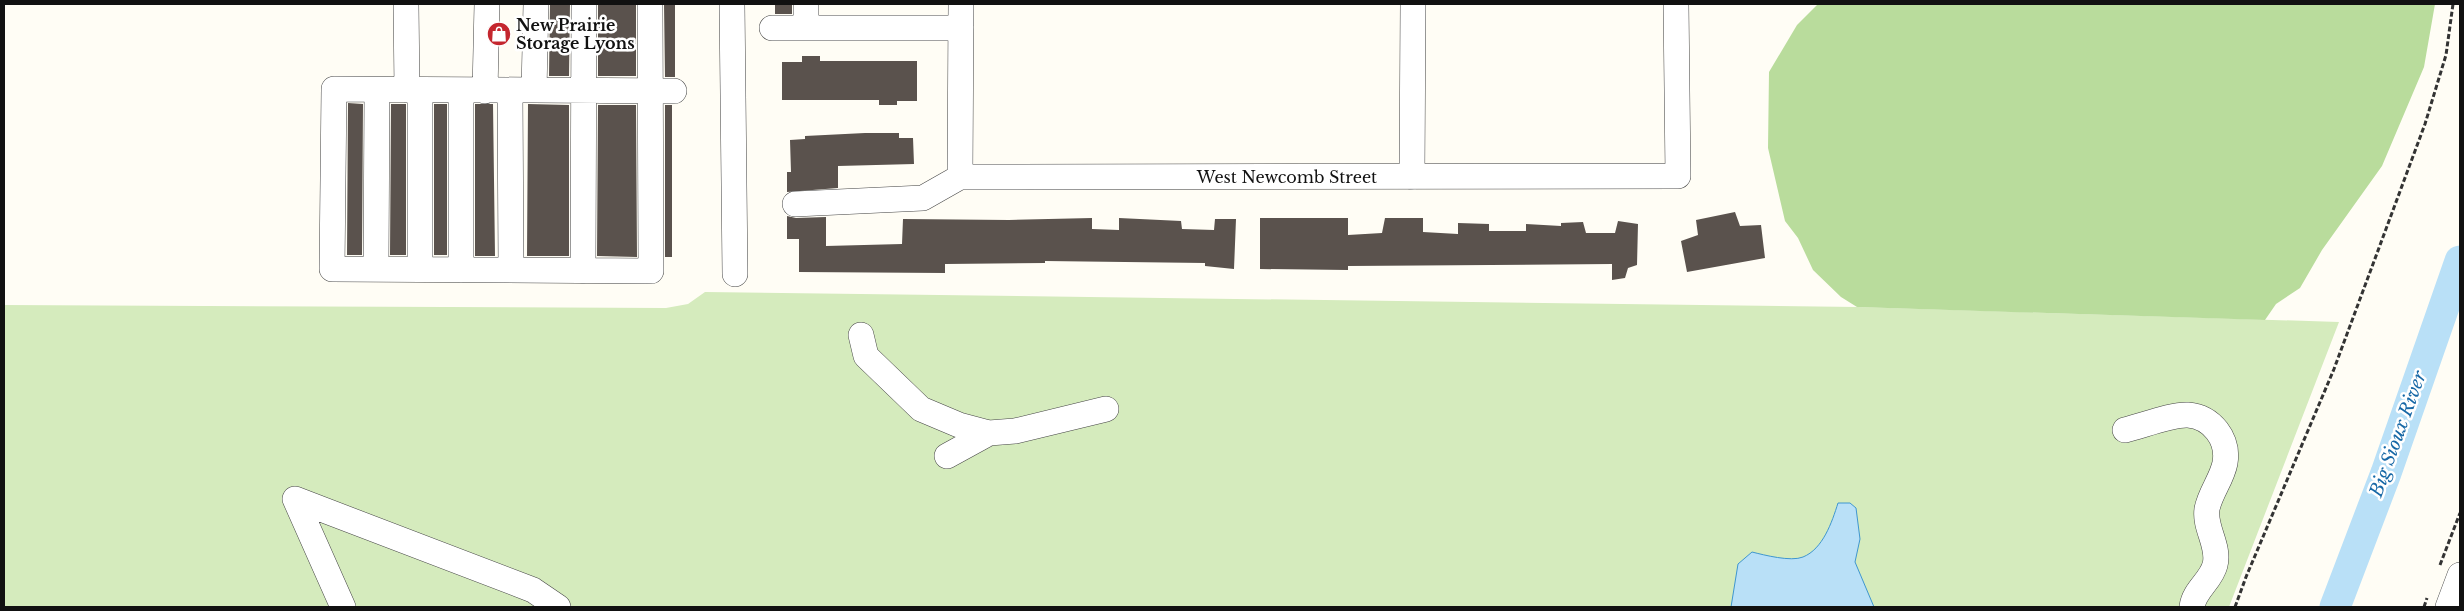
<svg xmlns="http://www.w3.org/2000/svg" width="2464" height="611" font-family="'Libre Baskerville',serif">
	<rect width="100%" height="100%" fill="#fffdf5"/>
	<path fill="#d5ebbd" d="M705,292L1857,307L2339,322L2229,607H4V305L666,308L688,304Z"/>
	<path fill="#b9dc9c" d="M1818,4H2435L2424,67L2382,166L2322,250L2300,288L2276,304L2265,320L1857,307L1841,297L1813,270L1798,238L1785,221L1768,148L1769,72L1797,25Z"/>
	<path fill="#b9e0f7" stroke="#3f96cf" d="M1838,503H1850L1856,508L1860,539L1855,562L1874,607H1731L1738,564L1752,552C1764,555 1791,562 1803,557C1823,549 1832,522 1838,503Z"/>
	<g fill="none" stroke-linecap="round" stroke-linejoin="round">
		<path stroke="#b9e0f7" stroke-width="31" d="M2335,607L2386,473L2460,261"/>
	</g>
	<path fill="#5a524d" d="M550,4H570L569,76H549Z
		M598,4H636V76H598Z
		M664,4H675V77H665Z
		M775,4H792V14H775Z
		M802,56H820V61H917V101H897V105H879V100H782V62H802Z
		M348,103L363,104L362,255H347Z
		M391,104H406V255H390Z
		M434,104H447V255H434Z
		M475,104H493L495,256H475Z
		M528,104L569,105V256H527Z
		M598,105H636L637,257L597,256Z
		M665,105H672V257H665Z
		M865,133H899V138H913L914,164L838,166V188L787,192V172H791L790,140L805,139V136Z
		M1735,212L1740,226L1761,225L1765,258L1687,272L1681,241L1698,235L1696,220Z
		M787,216L796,218L826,217V246L902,244L903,219L1009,220L1092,218V229L1119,230V218L1181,221L1182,229L1214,230L1215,219H1236L1234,269L1205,266V263L1045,261V263L945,264V273L799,272V239H787Z
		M1260,218H1348V235L1382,233L1385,218H1423V232L1458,234V223L1489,224V231H1526V224L1561,226V223L1583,222L1586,233H1615L1618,221L1638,224L1637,265L1628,268L1625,278L1612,280V264L1348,266V270L1260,269Z"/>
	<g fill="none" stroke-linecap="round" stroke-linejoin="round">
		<g stroke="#444" stroke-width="26">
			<path id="minor" d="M406,4L407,90
				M536,4L534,90L334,89L332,269L651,271L650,4
				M732,4L735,274
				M772,28H961
				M806,28V4
				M461,90V270
				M510,90L511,270
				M534,90L674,91
				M485,91L487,4
				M960,177L1678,176L1676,4
				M960,177L961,4
				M1412,177L1413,4
				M795,204L923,198L960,177
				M376,269L377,90
				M420,269V90
				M583,271L584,4
				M861,335L866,356L921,409L959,425L989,433L1015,431L1106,409
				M2125,430C2142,426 2172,414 2188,415C2212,417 2229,439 2225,463C2222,479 2210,493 2207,509C2204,528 2220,546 2215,565C2211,581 2194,590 2192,607
				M947,456L989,433
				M343,607L295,499L533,590L558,607
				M2448,607L2460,575"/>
		</g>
		<path stroke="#333" stroke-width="3" stroke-dasharray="5 2.5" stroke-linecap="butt" d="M2440,565L2460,513
			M2235,607L2246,577L2334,369L2425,124L2446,55L2453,4
			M2424,607L2427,598"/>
		<use href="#minor" stroke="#fff" stroke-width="25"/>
	</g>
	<defs>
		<g id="shop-disc" transform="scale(1.25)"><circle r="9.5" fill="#c4262e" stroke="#fff"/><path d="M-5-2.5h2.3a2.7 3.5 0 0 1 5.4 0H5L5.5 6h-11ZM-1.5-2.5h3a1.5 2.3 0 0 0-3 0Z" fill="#fff"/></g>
	</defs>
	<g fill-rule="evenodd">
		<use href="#shop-disc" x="499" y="34"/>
	</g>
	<g text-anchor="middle" stroke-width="5" stroke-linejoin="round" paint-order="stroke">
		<g font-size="16" font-weight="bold" fill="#111" stroke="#fff" text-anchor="start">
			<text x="516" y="31">New Prairie<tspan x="516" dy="18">Storage Lyons</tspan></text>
		</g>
		<g font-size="16" fill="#111" stroke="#fff">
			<text x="1287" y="183">West Newcomb Street</text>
		</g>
		<g font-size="18" font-style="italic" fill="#1768a6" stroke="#fff">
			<text transform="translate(2398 434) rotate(-70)" y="6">Big Sioux River</text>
		</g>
	</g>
	<rect width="2464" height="611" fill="none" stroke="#111111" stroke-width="10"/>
</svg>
